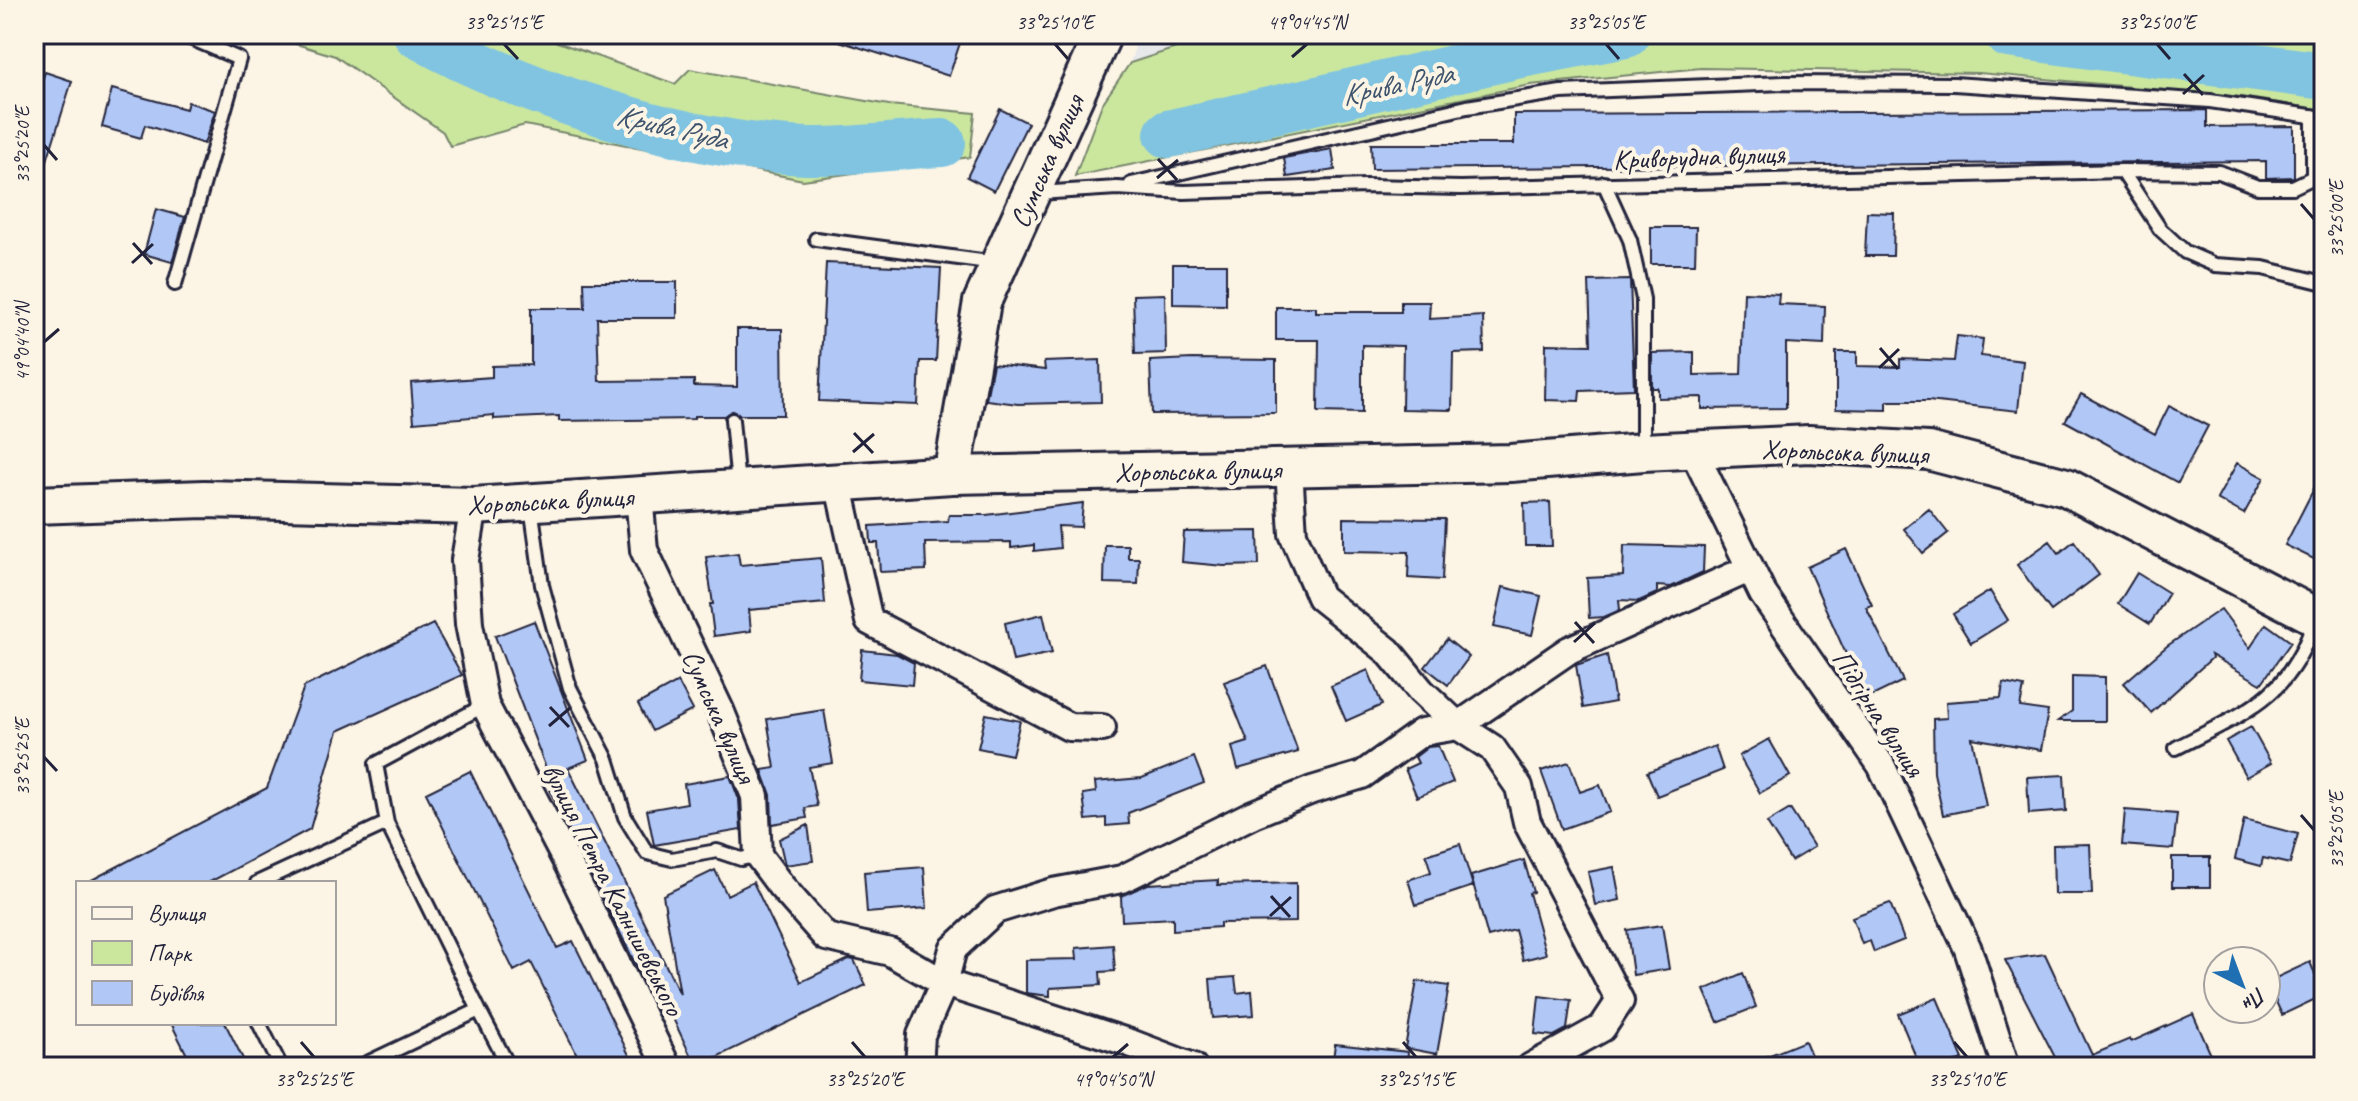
<svg xmlns="http://www.w3.org/2000/svg" width="2358" height="1101" font-family="Caveat,sans-serif">
	<rect width="100%" height="100%" fill="#fcf5e5"/>
	<filter id="ink" filterUnits="userSpaceOnUse"><feTurbulence type="fractalNoise" baseFrequency=".0125" numOctaves="2"/><feDisplacementMap in="SourceGraphic" scale="16" xChannelSelector="R" yChannelSelector="G"/><feConvolveMatrix kernelMatrix="1 2 1 2 8 2 1 2 1" color-interpolation-filters="sRGB"/></filter>
	<g filter="url(#ink)">
		<path fill="#e6e8ea" d="M1139,34H1219L1130,63Z"/>
		<path fill="#cbe79e" stroke="#76846c" stroke-width="2" d="M264,34H535L675,84L690,69L889,105L975,113L970,157L803,180L525,125L450,146L443,132L335,56Z
			M1219,34H2324V110L2241,97L1979,73L1701,68L1530,85L1075,176L1102,104L1130,63Z"/>
		<g fill="none" stroke-linecap="round" stroke-linejoin="round">
			<path stroke="#80c4e1" stroke-width="48" d="M417,34C522,94 686,147 807,151C852,152 898,145 942,143
				M2008,34L2324,76
				M1168,134L1511,56L1626,34"/>
		</g>
		<path fill="#b1c8f7" stroke="#22223b" stroke-width="2" d="M834,34H963L949,76L833,39Z
			M45,72L72,81L39,186H34V105Z
			M112,89L186,109L188,102L215,111L204,144L145,125L141,138L102,127Z
			M1000,109L1028,123L994,191L967,177Z
			M2207,110V127L2294,126V177L2266,178V161L1372,169L1371,144H1514V114Z
			M1332,149L1335,170L1287,177L1284,158Z
			M156,209L185,217L172,262L144,254Z
			M1867,212L1894,213L1893,256H1865Z
			M1651,227H1696L1695,264H1651Z
			M826,263L941,268L936,361H920L918,405L819,401Z
			M1173,264H1226V305L1173,304Z
			M1630,280L1634,389L1580,391L1579,401L1545,400L1546,344L1591,345L1589,281Z
			M584,282H677V318H597L599,381L694,380V386L737,387V329H782L783,415H740L732,411L724,416H694V419L559,421V416L494,419V415L414,422L411,383L492,377V366L531,365V308H585Z
			M1744,292L1779,294L1778,304L1825,306L1824,345L1786,343V408L1702,409V397L1658,398V388H1652V353L1694,352V375L1741,374Z
			M1165,294L1166,353L1135,354L1133,295Z
			M1401,302H1430L1429,319L1483,316L1484,352L1453,353L1452,410L1402,409L1403,346L1362,345V413L1318,412L1319,340H1276V307H1316V312H1401Z
			M1957,336L1983,339L1981,356L2023,361L2018,411L1928,401H1887V410L1836,409V352H1857V366L1900,367V359L1954,361Z
			M1192,359L1276,360V413L1152,414L1150,361Z
			M1100,360L1101,402L1018,404L986,400L993,364L1045,370L1044,362Z
			M2081,394L2155,434L2169,406L2208,426L2178,483L2065,421Z
			M2237,463L2264,478L2244,514L2217,499Z
			M2324,469V564L2285,545Z
			M1550,502L1552,546H1525L1524,503Z
			M1083,503L1081,527L1058,526L1060,548L1034,551V545L1011,548V542L925,543L926,570L880,572L878,543H871L870,526L948,521L949,515H986Z
			M1929,509L1948,533L1923,553L1904,529Z
			M1344,518L1445,519L1442,580L1408,578L1409,552L1344,551Z
			M1258,531L1259,565L1224,566L1182,562L1184,532Z
			M2050,541L2059,553L2074,541L2099,575L2051,611L2017,565Z
			M1105,545H1128V558H1139L1138,584L1104,583Z
			M1624,545L1704,547L1703,572L1671,587L1657,586V593L1639,601L1619,600L1620,610L1604,617L1589,618L1587,578L1623,576Z
			M1846,549L1872,605L1866,607L1903,681L1866,699L1807,567Z
			M738,553L740,565L821,558L825,603L749,610L751,631L714,636L710,604H713L706,557Z
			M2137,573L2169,593L2150,624L2118,604Z
			M1503,587L1541,596L1532,635L1494,627Z
			M1990,591L2008,620L1971,643L1953,614Z
			M2221,609L2250,648L2266,624L2291,642L2261,684L2211,655L2212,658L2151,713L2124,683L2167,646Z
			M1043,614L1052,653L1013,661L1005,623Z
			M534,621L588,760L568,768L680,994L663,895L715,870L727,895L753,882L801,982L849,959L854,960L866,985L696,1067L670,1012L661,1016L550,791L554,789L495,636Z
			M433,624L462,675L338,731L310,829L208,883H86L267,788L304,687Z
			M1447,639L1469,657L1448,685L1425,667Z
			M862,650L897,654L914,663L912,685L859,680Z
			M1607,655L1615,702L1583,708L1576,665Z
			M1267,666L1298,752L1238,769L1232,747L1248,742L1224,682Z
			M1368,670L1382,705L1346,721L1331,686Z
			M2072,676L2105,677V721H2058L2072,711Z
			M678,682L693,710L652,731L638,704Z
			M2003,683L2024,687L2020,707L2048,711L2041,750L1972,738L1986,806L1943,815L1934,773L1933,719L1947,718L1946,702L2001,698Z
			M824,710L833,763L809,767L817,806L805,808L807,818L772,824L771,795L762,770L775,768L767,719Z
			M986,714L1020,721L1012,755L978,748Z
			M2251,727L2271,763L2246,777L2226,741Z
			M1769,739L1790,776L1760,793L1739,756Z
			M1438,746L1453,782L1417,797L1405,769L1418,763L1415,757L1428,747Z
			M1715,746L1723,770L1657,796L1647,772Z
			M1194,757L1204,783L1128,813L1129,824L1106,826V818L1086,820L1083,794L1096,792L1095,782L1142,778Z
			M1569,762L1580,792L1600,785L1610,812L1562,829L1541,771Z
			M470,771L557,948L573,941L635,1067H583L531,962L514,971L426,793Z
			M2064,775L2066,811L2029,814L2027,777Z
			M730,776L739,800L741,830L654,845L647,810L687,803L684,784Z
			M1790,809L1814,847L1791,861L1767,823Z
			M2125,810L2177,814L2173,849L2122,845Z
			M2244,820L2298,834L2290,864L2263,858L2261,866L2235,859Z
			M808,825L813,861L785,865L779,839Z
			M1460,844L1473,886L1416,905L1408,880L1431,872L1426,855Z
			M2090,844L2092,894H2054L2053,845Z
			M2172,857H2210V887H2172Z
			M1524,860L1533,892L1529,893L1546,954L1523,960L1515,930L1488,937L1471,876Z
			M924,867L927,908L867,913L864,872Z
			M1614,867L1620,900L1595,905L1588,872Z
			M1218,880V885L1296,883V922L1220,923V927L1173,930V918L1122,921L1121,896L1148,884Z
			M1890,903L1904,940L1874,952L1870,941L1862,944L1852,917Z
			M1662,925L1669,969L1633,975L1627,930Z
			M1113,945L1115,971L1100,972L1101,985L1050,988V996L1026,993V960L1077,959L1076,948Z
			M2045,954L2092,1055L2130,1039L2131,1042L2193,1014L2211,1055L2184,1067H2060L2005,960Z
			M2310,962L2324,995L2282,1015L2267,982Z
			M1743,973L1756,1007L1718,1022L1704,990Z
			M1235,977L1237,993L1252,991L1254,1015L1213,1018L1210,979Z
			M1417,981L1449,986L1437,1054L1405,1048Z
			M1539,996L1571,1000L1567,1029L1554,1036L1535,1034Z
			M1937,998L1963,1059L1944,1067H1920L1898,1014Z
			M171,1023H225L247,1067H193Z
			M1805,1041L1816,1067H1743V1066Z
			M1335,1044L1408,1052L1407,1067H1332Z"/>
		<g fill="none" stroke-linecap="round" stroke-linejoin="round">
			<g stroke="#22223b" stroke-width="18">
				<path id="lane" d="M2313,116V176
					M2122,171L2219,172L2258,187H2293L2324,172
					M1604,183L1630,240L1643,299V449
					M1131,184L1467,107L1561,92L1784,83L1954,84L2210,101L2324,118
					M1038,193L1117,188L1184,192L1366,186L1461,188L2122,171L2160,229L2185,252L2215,265L2263,268L2324,283
					M816,239L996,263
					M175,284L239,59L181,34
					M732,420L738,486
					M531,506L542,585L570,688L607,759L625,817L647,853L672,859L717,851L741,859L758,855
					M2176,748C2242,714 2292,697 2314,620
					M257,883L387,823
					M479,1010L509,1067
					M259,1023L281,1067
					M359,1067L479,1010L387,823L376,764L485,705"/>
			</g>
			<g stroke="#22223b" stroke-width="32">
				<path id="street" d="M1693,450L1763,594L1881,765L1968,949L2006,1067
					M1289,468L1293,534L1320,597L1388,651L1421,691L1458,726L1492,748L1519,787L1527,822L1620,1001L1602,1028L1531,1067
					M838,482L869,621L1069,727L1102,728
					M639,496L644,550L720,710L755,796L758,855L781,886L826,937L890,952L944,983L1130,1043L1193,1067
					M474,506L465,560L469,624L485,705L568,864L667,1067
					M919,1067L921,1035L944,983L953,949L995,910L1053,892L1122,879L1253,814L1312,790L1362,775L1422,732L1458,726L1569,650L1749,569"/>
			</g>
			<g stroke="#22223b" stroke-width="42">
				<path id="secondary" d="M952,475L982,302L1103,34
					M34,505L204,499L474,506L952,475L1511,463L1643,452L1809,444L1928,451L2066,487L2324,621"/>
			</g>
			<path stroke="#22223b" stroke-width="5" stroke-dasharray="2 6" stroke-linecap="butt" d="M2293,1067L2324,1053"/>
			<use href="#lane" stroke="#fcf5e5" stroke-width="12"/>
			<use href="#street" stroke="#fcf5e5" stroke-width="26"/>
			<use href="#secondary" stroke="#fcf5e5" stroke-width="36"/>
		</g>
	</g>
	<path fill="none" stroke="#22223b" stroke-width="3" d="M504,44L518,59M1055,44L1068,59M1606,44L1619,59M2157,44L2170,59M1292,57L1307,44M2184,74L2203,95M2183,94L2204,75M44,145L57,160M1158,159L1177,180M1157,178L1178,160M2301,204L2314,219M133,243L152,264M132,263L153,244M44,342L59,329M1880,348L1898,369M1879,368L1899,349M854,433L873,453M853,452L874,434M1575,622L1594,643M1574,642L1595,623M550,707L569,727M549,726L570,708M44,757L57,771M2301,815L2314,830M1271,896L1290,917M1270,916L1291,897M301,1042L314,1057M852,1042L865,1057M1403,1042L1416,1057M1954,1042L1967,1057M1113,1057L1128,1044"/>
	<g text-anchor="middle" stroke-width="8" stroke-linejoin="round" paint-order="stroke">
		<g font-size="28" fill="#22223b" stroke="#fcf5e5">
			<text transform="translate(1699 156) rotate(-2)" y="10">Криворудна вулиця</text>
			<text transform="translate(1046 161) rotate(-66)" y="10">Сумська вулиця</text>
			<text transform="translate(1845 451) rotate(2)" y="10">Хорольська вулиця</text>
			<text transform="translate(1198 470) rotate(-1)" y="10">Хорольська вулиця</text>
			<text transform="translate(550 500) rotate(-3)" y="10">Хорольська вулиця</text>
			<text transform="translate(1879 713) rotate(57)" y="10">Підгірна вулиця</text>
			<text transform="translate(720 716) rotate(66)" y="10">Сумська вулиця</text>
			<text transform="translate(614 889) rotate(63)" y="10">вулиця Петра Калнишевського</text>
		</g>
		<g font-size="30" font-style="italic" fill="#3e536d" stroke="#fcf5e5">
			<text transform="translate(1397 84) rotate(-12)" y="10">Крива Руда</text>
			<text transform="translate(672 127) rotate(13)" y="10">Крива Руда</text>
		</g>
	</g>
	<rect width="2358" height="1101" fill="none" stroke="#fcf5e5" stroke-width="88"/>
	<rect x="76" y="881" width="260" height="144" fill="#fcf5e5" stroke="#a5a1a1" stroke-width="2"/>
	<rect x="92" y="907" width="40" height="12" fill="#fcf5e5" stroke="#a5a1a1" stroke-width="2"/>
	<text x="148" y="921" font-size="24" fill="#22223b">Вулиця</text>
	<rect x="92" y="941" width="40" height="24" fill="#cbe79e" stroke="#a5a1a1" stroke-width="2"/>
	<text x="148" y="961" font-size="24" fill="#22223b">Парк</text>
	<rect x="92" y="981" width="40" height="24" fill="#b1c8f7" stroke="#a5a1a1" stroke-width="2"/>
	<text x="148" y="1001" font-size="24" fill="#22223b">Будівля</text>
	<g transform="translate(2242 985) rotate(138)"><circle r="38" fill="#fcf5e5" stroke="#a5a1a1" stroke-width="2"/>
	<path d="M0-6L14 30L0 20L-14 30Z" fill="#1f6fb2"/>
	<text y="-12" font-size="22" font-weight="bold" text-anchor="middle" fill="#22223b">Пн</text>
	</g>
	<rect x="44" y="44" width="2270" height="1013" fill="none" stroke="#22223b" stroke-width="3"/>
	<g font-size="20" text-anchor="middle" fill="#22223b">
		<text x="504" y="29">33°25'15"E</text>
		<text x="1055" y="29">33°25'10"E</text>
		<text x="1307" y="29">49°04'45"N</text>
		<text x="1606" y="29">33°25'05"E</text>
		<text x="2157" y="29">33°25'00"E</text>
		<text transform="translate(22 145) rotate(-90)" y="7">33°25'20"E</text>
		<text transform="translate(2336 219) rotate(-90)" y="7">33°25'00"E</text>
		<text transform="translate(22 342) rotate(-90)" y="7">49°04'40"N</text>
		<text transform="translate(22 757) rotate(-90)" y="7">33°25'25"E</text>
		<text transform="translate(2336 830) rotate(-90)" y="7">33°25'05"E</text>
		<text x="314" y="1086">33°25'25"E</text>
		<text x="865" y="1086">33°25'20"E</text>
		<text x="1113" y="1086">49°04'50"N</text>
		<text x="1416" y="1086">33°25'15"E</text>
		<text x="1967" y="1086">33°25'10"E</text>
	</g>
</svg>
